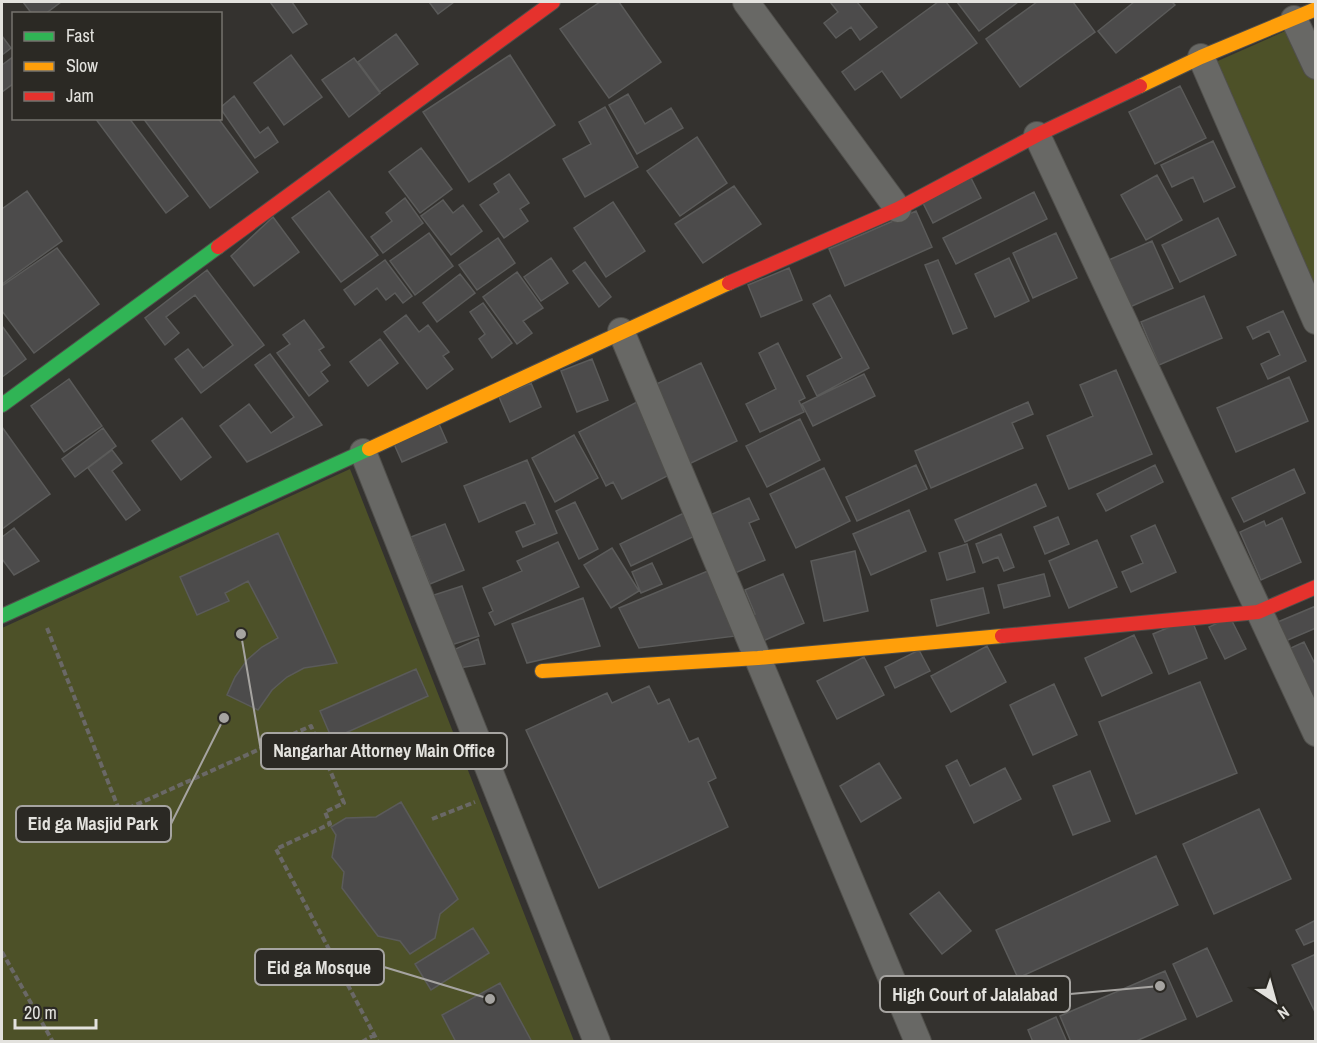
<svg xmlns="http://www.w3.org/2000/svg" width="1317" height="1043" font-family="'Archivo Narrow',sans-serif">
	<rect width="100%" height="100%" fill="#34322f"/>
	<path fill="#4d5128" d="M1292,28L1315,82V297L1211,64Z
		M350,469L574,1041H2V628Z"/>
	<path fill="#4c4b4b" stroke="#5b5b5a" stroke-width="1.5" d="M23,2H61L45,14H32Z
		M270,2H292L307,24L293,33Z
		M429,2H454L438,14Z
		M600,2H619L661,62L609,98L560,29Z
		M830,2H857L877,27L860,40L851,27L836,38L824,23L838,12Z
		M938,2H946L977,43L901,98L882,71L855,90L842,72Z
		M957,2H1018L979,31Z
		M1037,2H1073L1095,32L1020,87L986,39Z
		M1134,2H1172L1175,5L1116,53L1098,31Z
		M396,34L418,64L380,92L358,62Z
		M2,36L11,48L2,55Z
		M291,55L322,97L284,125L254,83Z
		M510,55L555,125L469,182L423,112Z
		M14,56V83L2,92V65Z
		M354,58L380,93L349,117L322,80Z
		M1180,86L1206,138L1155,164L1129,112Z
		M628,94L645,124L671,108L683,128L637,154L609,105Z
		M234,96L260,133L268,127L278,142L255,158L220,108Z
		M605,107L638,167L585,197L563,159L591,144L579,122Z
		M95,118H129L188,196L166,213Z
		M143,118H218L258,172L210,208Z
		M697,137L727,183L680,216L647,171Z
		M1213,141L1235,187L1204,202L1193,177L1172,187L1161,165Z
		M421,148L452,189L420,213L389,172Z
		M509,174L529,203L520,209L528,221L504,238L480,205L499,192L494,184Z
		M969,174L981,198L933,223L921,199Z
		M1157,175L1182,220L1146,240L1121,195Z
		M734,186L761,224L703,263L675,224Z
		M27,191L62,241L2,284V209Z
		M329,191L378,255L341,282L292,218Z
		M1034,192L1047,219L956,264L943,238Z
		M405,198L423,223L383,253L371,237L392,221L386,213Z
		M443,200L453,213L463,205L482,231L451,255L421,216Z
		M613,202L645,251L606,277L574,228Z
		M916,211L932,247L845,286L829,249Z
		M273,217L299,252L254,286L231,256Z
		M1218,218L1236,255L1180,282L1162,245Z
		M429,233L453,266L415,295L390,261Z
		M1056,233L1077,278L1033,298L1013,253Z
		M498,238L515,263L477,290L459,265Z
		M1152,241L1173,288L1123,310L1102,263Z
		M57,248L99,304L34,353L2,311V286Z
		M551,258L568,283L541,301L524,277Z
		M1009,258L1029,301L995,317L975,274Z
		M385,260L412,296L403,303L395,293L386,300L377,288L355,305L344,290Z
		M938,260L967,328L953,334L925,265Z
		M585,262L611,297L599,307L573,271Z
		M789,268L802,300L761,317L748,285Z
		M207,270L264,345L201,393L175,359L188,349L203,368L233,345L195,295L166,317L179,333L165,345L145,318Z
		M517,272L543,308L523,321L532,333L517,344L483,297Z
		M460,274L475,293L437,322L423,303Z
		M830,295L869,368L817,396L807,376L842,358L813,304Z
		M1204,296L1222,338L1159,365L1141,322Z
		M483,303L512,343L492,358L479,339L485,334L470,312Z
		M1283,311L1306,361L1268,379L1261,364L1280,355L1269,331L1253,339L1247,327Z
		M406,315L419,332L428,325L449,352L443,356L453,369L427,389L384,332Z
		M304,320L324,347L319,350L330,365L321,372L328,381L309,396L277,353L290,344L283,335Z
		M2,326L26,359L2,377Z
		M380,339L398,363L368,386L350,362Z
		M778,343L805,398L799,401L804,412L760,432L746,404L776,389L759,353Z
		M270,354L322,425L247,462L220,426L249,404L271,433L294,417L255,365Z
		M592,359L608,400L577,412L561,371Z
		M701,363L737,441L687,465L650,387Z
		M1116,370L1152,454L1069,489L1047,436L1093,416L1080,385Z
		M864,374L875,396L813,426L802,404Z
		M1289,377L1308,421L1236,452L1217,408Z
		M69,379L102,426L64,452L31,406Z
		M531,383L541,407L510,422L499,397Z
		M637,402L673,473L622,499L613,482L606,486L579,432Z
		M1028,402L1033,414L1012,423L1023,448L931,488L915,451Z
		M182,418L211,457L181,480L152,441Z
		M800,419L820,460L767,487L746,446Z
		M439,424L447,442L402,462L394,444Z
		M2,427L50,494L2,529Z
		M103,428L116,446L75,477L62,459Z
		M574,435L598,478L555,502L532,458Z
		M112,450L122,463L112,471L140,510L126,520L88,468Z
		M527,460L557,533L523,547L516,532L535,524L525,502L479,522L464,486Z
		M916,465L927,489L857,521L846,497Z
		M1155,465L1163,482L1106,511L1097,494Z
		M824,468L850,521L796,548L770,494Z
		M1294,469L1305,493L1244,522L1232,498Z
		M1036,484L1046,506L965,542L955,520Z
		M749,498L759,519L749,523L765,560L726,577L708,516Z
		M575,502L598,549L579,559L556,511Z
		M909,510L926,551L871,575L853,534Z
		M688,511L699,534L631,566L620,544Z
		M1058,517L1069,544L1045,554L1034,527Z
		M1282,518L1301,562L1261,580L1240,532L1264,521L1266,526Z
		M445,524L464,570L430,584L411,537Z
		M1155,525L1176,572L1131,592L1122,572L1143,563L1131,536Z
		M14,528L39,561L14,575L2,559V537Z
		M278,533L337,663L304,668L287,677L272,690L258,710L227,695L235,677L247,660L262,647L278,638L248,581L225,593L229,601L197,615L180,577Z
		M1001,534L1014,567L1004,571L998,557L983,563L976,544Z
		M1097,540L1117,587L1069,608L1049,561Z
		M558,542L579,587L495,625L489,613L493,611L483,588L522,571L517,561Z
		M967,544L975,572L947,580L939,553Z
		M612,548L639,591L611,608L584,565Z
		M855,551L868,611L824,621L811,561Z
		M652,563L662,584L641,593L632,572Z
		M715,568L744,635L639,648L619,608Z
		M783,574L804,623L756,644L746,618L755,614L745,590Z
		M1044,574L1050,596L1004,608L998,585Z
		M462,586L479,636L448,646L431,596Z
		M983,588L989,613L937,626L931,600Z
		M583,598L600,646L527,663L512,624Z
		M1316,606V628L1281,643L1273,624Z
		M1230,617L1246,649L1225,659L1209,627Z
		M1191,618L1207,658L1169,674L1153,634Z
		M1134,635L1152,673L1102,696L1085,658Z
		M478,639L485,664L459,668L451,651Z
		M1304,642L1316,666V708L1282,652Z
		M987,646L1006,682L951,712L931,676Z
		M919,650L930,671L895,688L885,667Z
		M864,657L884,695L837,719L817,681Z
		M416,669L428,696L332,739L320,711Z
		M1200,682L1237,773L1136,814L1099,722Z
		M1054,684L1077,735L1033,755L1010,705Z
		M649,686L658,704L669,699L689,742L698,738L716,778L708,782L728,827L599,888L526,730L607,693L612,703Z
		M957,760L970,786L1005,768L1021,799L974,823L946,766Z
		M879,763L901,798L861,822L840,786Z
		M1090,771L1110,821L1073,835L1053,786Z
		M401,802L458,899L440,914L435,938L410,954L400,941L378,936L342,888L344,872L332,857L336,835L331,827L346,818L376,817Z
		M1259,809L1291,879L1214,914L1183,844Z
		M1156,856L1178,905L1018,978L996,930Z
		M939,892L971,931L942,954L910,914Z
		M1316,920V940L1304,945L1296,930Z
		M473,928L489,953L431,990L415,964Z
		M1207,948L1232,1001L1197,1017L1173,964Z
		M1316,954V1014L1292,965Z
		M1165,971L1186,1019L1134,1042H1071L1060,1016Z
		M500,983L532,1042H456L442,1015Z
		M1056,1017L1067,1042H1033L1028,1030Z"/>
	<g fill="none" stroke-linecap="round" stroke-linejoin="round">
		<g stroke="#504f4b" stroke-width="28">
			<path id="street" d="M746,2L898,209
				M1294,19L1316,66
				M1201,57L1316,321
				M1037,135L1316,733
				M621,331L918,1042
				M363,452L597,1042"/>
		</g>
		<g stroke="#504f4b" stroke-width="16">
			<path id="fast" d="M2,405L218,247
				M2,616L369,449"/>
		</g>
		<g stroke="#504f4b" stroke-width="16">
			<path id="slow" d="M1140,86L1201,57L1316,9
				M369,449L729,283
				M542,671L758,658L1002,636"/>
		</g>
		<g stroke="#504f4b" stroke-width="16">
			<path id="jam" d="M218,247L553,2
				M729,283L898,209L1037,135L1140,86
				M1002,636L1258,612L1316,587"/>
		</g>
		<path stroke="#6a6866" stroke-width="4" stroke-dasharray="6 3" stroke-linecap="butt" d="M47,628L120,812L311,726L344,803L325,812L330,824L276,849L378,1042
			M432,819L475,802
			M2,952L53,1042
			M362,1042L374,1035"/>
		<use href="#street" stroke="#686865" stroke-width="26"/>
		<use href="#fast" stroke="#30b455" stroke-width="14"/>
		<use href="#slow" stroke="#ff9f0a" stroke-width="14"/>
		<use href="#jam" stroke="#e5322d" stroke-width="14"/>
	</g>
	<path fill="none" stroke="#a6a4a1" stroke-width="2" d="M241 634L261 751M224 718L171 824M490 999L384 967M1160 986L1070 994"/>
	<g fill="#a6a4a1" stroke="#2b2924" stroke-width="2">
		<circle cx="241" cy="634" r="6"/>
		<circle cx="224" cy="718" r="6"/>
		<circle cx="490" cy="999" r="6"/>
		<circle cx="1160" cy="986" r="6"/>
	</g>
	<g fill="#2b2924" stroke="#a6a4a1" stroke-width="2">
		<rect x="261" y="733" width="246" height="36" rx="6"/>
		<rect x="16" y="806" width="155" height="36" rx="6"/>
		<rect x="255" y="949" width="129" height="36" rx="6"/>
		<rect x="880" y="976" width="190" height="36" rx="6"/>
	</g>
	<g font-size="18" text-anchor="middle" font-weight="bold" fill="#e3e2de">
		<text x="384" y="757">Nangarhar Attorney Main Office</text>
		<text x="93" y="830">Eid ga Masjid Park</text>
		<text x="319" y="974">Eid ga Mosque</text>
		<text x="975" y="1001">High Court of Jalalabad</text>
	</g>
	<rect width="1317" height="1043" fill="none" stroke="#e3e2de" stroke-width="6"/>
	<rect x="12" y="12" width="210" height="108" fill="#2b2924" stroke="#75736e" stroke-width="1.5"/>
	<rect x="24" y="32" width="30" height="9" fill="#30b455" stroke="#75736e" stroke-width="1.5"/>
	<text x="66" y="42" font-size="18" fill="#e3e2de">Fast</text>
	<rect x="24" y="62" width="30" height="9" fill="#ff9f0a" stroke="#75736e" stroke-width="1.5"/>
	<text x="66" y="72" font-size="18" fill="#e3e2de">Slow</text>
	<rect x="24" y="92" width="30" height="9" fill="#e5322d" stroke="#75736e" stroke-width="1.5"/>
	<text x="66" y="102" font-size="18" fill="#e3e2de">Jam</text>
	<g transform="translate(1275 1001) rotate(144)" stroke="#2b2924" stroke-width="4.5" paint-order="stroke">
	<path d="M0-4.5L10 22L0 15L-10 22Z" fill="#e3e2de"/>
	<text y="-9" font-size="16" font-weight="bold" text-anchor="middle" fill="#e3e2de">N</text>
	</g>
	<path d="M15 1019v9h81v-9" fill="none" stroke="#e3e2de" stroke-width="3"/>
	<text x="24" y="1019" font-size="18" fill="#e3e2de" stroke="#2b2924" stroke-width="4.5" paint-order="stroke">20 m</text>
</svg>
